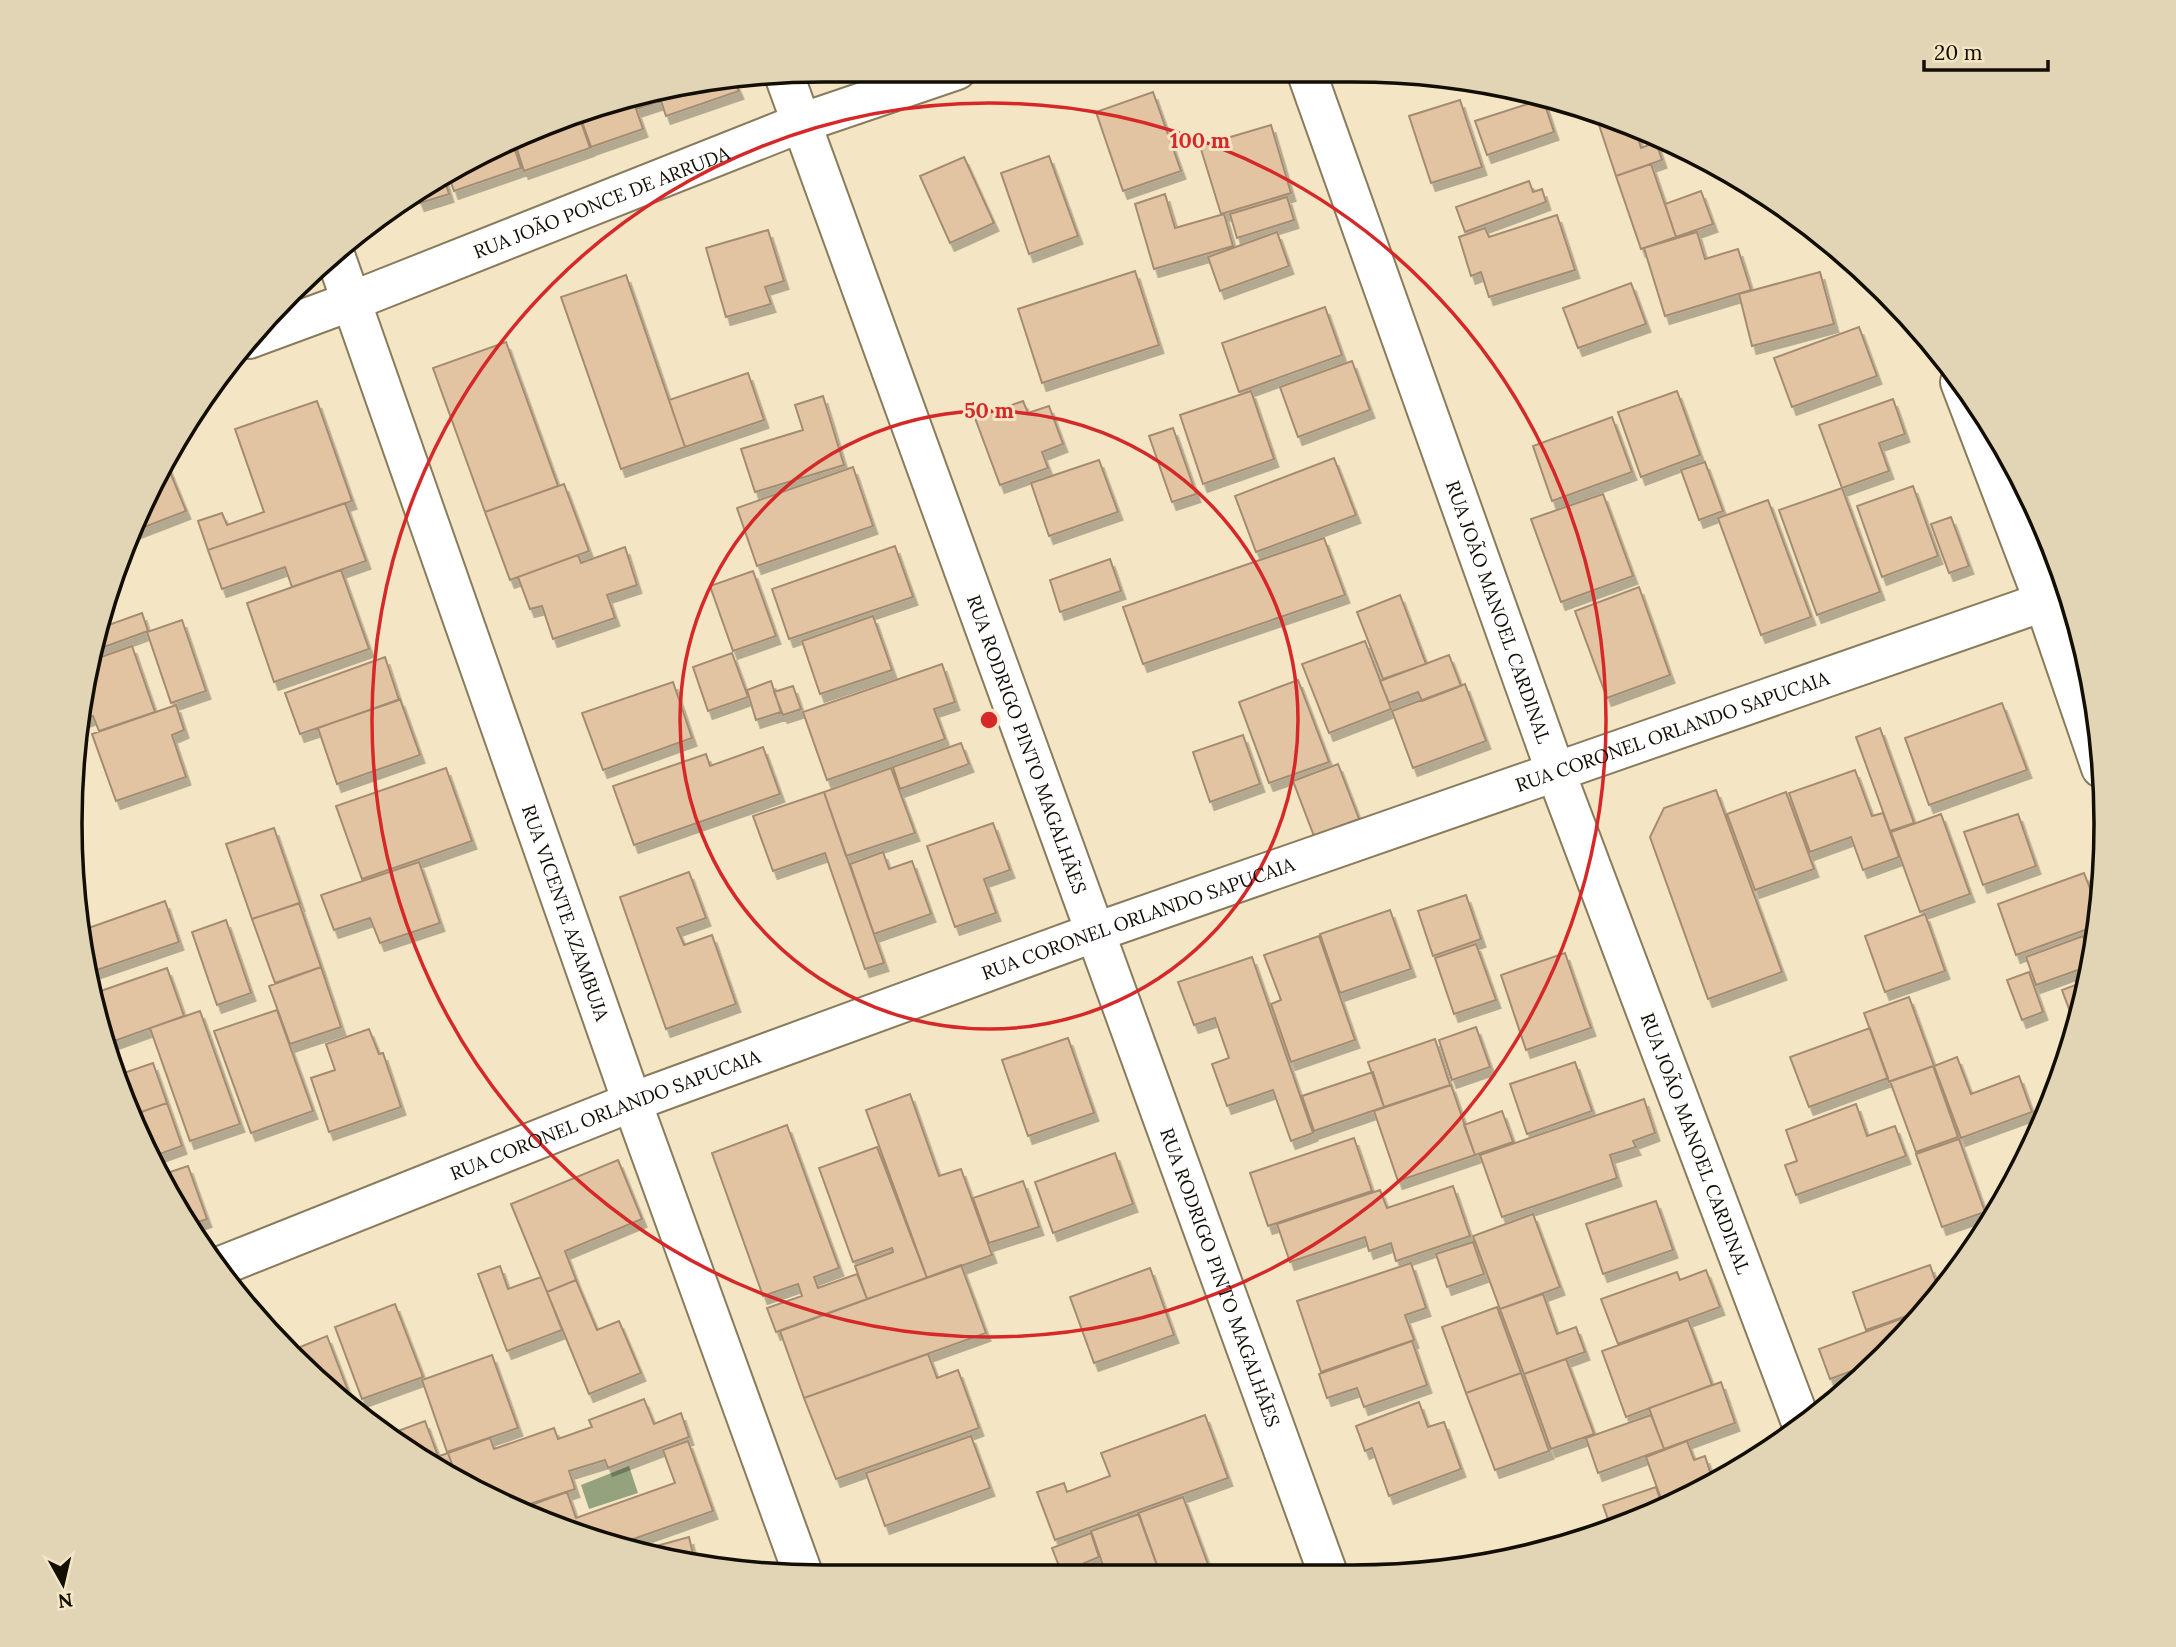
<svg xmlns="http://www.w3.org/2000/svg" width="2176" height="1647" font-family="Lora,serif">
	<defs>
		<filter id="shadow"><feDropShadow dx="4.5" dy="8" stdDeviation="0" flood-color="#0004"/></filter>
	</defs>
	<rect width="100%" height="100%" fill="#f4e6c4"/>
	<path fill="#94a37d" d="M629,1466L638,1493L589,1509L581,1485Z"/>
	<path fill="#e3c4a2" stroke="#a48c72" stroke-width="2" filter="url(#shadow)" d="M735,82L739,91L666,116L658,92Z
		M657,92L660,101L636,109L643,129L591,147L580,116L628,96Z
		M1153,92L1181,171L1123,191L1096,112Z
		M1543,99L1554,132L1487,155L1475,121Z
		M1460,100L1482,167L1431,183L1409,116Z
		M1595,113L1635,128L1641,148L1656,142L1662,160L1616,176Z
		M579,116L590,148L524,171L515,143Z
		M1271,125L1291,193L1221,214L1200,146Z
		M513,144L521,168L454,191L447,171Z
		M1049,156L1078,236L1029,254L1001,173Z
		M964,157L994,223L950,243L920,176Z
		M1651,164L1676,237L1641,249L1616,176Z
		M443,174L449,194L420,203L416,193Z
		M1529,181L1533,192L1542,189L1546,202L1465,232L1456,207Z
		M1701,191L1713,224L1676,237L1665,204Z
		M1165,194L1175,228L1224,214L1233,246L1154,269L1135,204Z
		M1287,197L1294,220L1237,238L1230,214Z
		M1557,215L1575,270L1489,297L1481,272L1471,276L1459,237L1485,228L1489,237Z
		M768,230L784,281L765,287L771,304L726,317L706,248Z
		M1277,232L1289,266L1220,291L1208,257Z
		M1697,232L1705,259L1738,249L1751,290L1665,316L1644,248Z
		M1135,271L1159,345L1042,383L1018,309Z
		M1820,272L1834,324L1752,346L1739,294Z
		M626,275L685,447L621,469L561,297Z
		M1631,283L1646,324L1578,348L1563,308Z
		M1325,307L1342,355L1239,392L1222,343Z
		M1859,327L1877,376L1792,407L1774,358Z
		M506,342L558,486L485,512L433,368Z
		M1352,361L1370,410L1298,437L1280,387Z
		M748,373L764,420L685,447L669,400Z
		M1251,391L1274,459L1203,484L1180,415Z
		M1677,391L1700,455L1641,477L1618,412Z
		M823,396L844,465L755,492L741,449L803,430L795,405Z
		M1893,399L1905,434L1879,443L1889,471L1842,488L1819,425Z
		M317,401L352,501L208,550L198,521L222,513L227,525L264,512L235,429Z
		M1023,401L1028,413L1049,406L1063,444L1042,452L1048,468L1000,485L975,418Z
		M1612,417L1632,472L1552,501L1533,446Z
		M1173,428L1196,494L1172,502L1149,436Z
		M1334,458L1356,515L1256,552L1235,496Z
		M1099,460L1118,512L1049,536L1031,483Z
		M166,462L186,511L134,531L148,490Z
		M1705,462L1723,511L1699,520L1681,470Z
		M853,467L873,526L757,566L737,508Z
		M564,484L589,551L510,580L485,512Z
		M1913,486L1938,556L1882,577L1857,506Z
		M1842,488L1880,592L1817,615L1779,510Z
		M1603,494L1633,576L1561,602L1531,519Z
		M1768,500L1811,617L1761,635L1718,518Z
		M345,503L366,561L292,587L285,567L222,589L208,550Z
		M1951,517L1969,566L1949,573L1931,524Z
		M1324,538L1345,595L1143,664L1123,607Z
		M895,546L913,597L789,639L772,589Z
		M625,547L637,585L607,595L615,618L553,639L542,606L530,609L518,577L578,555L581,563Z
		M1110,559L1121,591L1060,612L1050,580Z
		M341,570L369,649L274,682L247,603Z
		M753,571L776,636L733,651L710,586Z
		M1639,587L1670,675L1607,698L1575,611Z
		M1400,595L1426,664L1383,679L1357,612Z
		M142,613L148,631L93,651L104,619L106,626Z
		M873,616L892,670L820,694L802,641Z
		M182,620L206,691L171,703L147,632Z
		M1365,641L1391,709L1329,733L1302,664Z
		M132,646L155,712L99,731L93,716L82,720L85,676L90,661Z
		M732,653L748,697L708,711L693,667Z
		M1449,655L1461,686L1422,701L1418,692L1389,703L1380,681Z
		M385,657L399,700L300,734L285,693Z
		M942,664L955,702L934,709L945,739L827,780L803,712Z
		M1298,680L1329,762L1269,783L1239,702Z
		M771,681L781,712L756,720L747,690Z
		M673,682L692,738L603,770L582,713Z
		M1465,684L1486,741L1413,768L1392,711Z
		M793,686L801,709L783,715L774,692Z
		M400,699L420,755L337,784L318,728Z
		M2002,703L2027,770L1929,805L1905,738Z
		M176,705L184,730L172,735L186,777L116,801L92,734Z
		M1880,728L1914,823L1890,831L1856,737Z
		M1243,735L1260,784L1210,802L1193,752Z
		M961,743L969,764L900,789L893,767Z
		M763,747L780,794L634,845L613,786L706,754L710,766Z
		M1338,764L1359,819L1314,836L1293,781Z
		M446,768L472,841L362,879L336,806Z
		M891,768L915,833L846,856L824,792Z
		M1855,770L1872,816L1883,813L1899,857L1863,870L1851,837L1810,852L1789,793Z
		M1716,790L1782,972L1708,999L1650,837L1664,808Z
		M824,792L884,963L865,969L825,853L773,871L753,816Z
		M1786,792L1814,869L1755,890L1727,814Z
		M1941,814L1970,894L1920,912L1891,832Z
		M2018,814L2036,866L1983,885L1964,832Z
		M993,823L1010,870L984,879L996,913L955,927L927,846Z
		M274,828L300,903L252,919L226,844Z
		M883,852L889,869L912,861L931,914L874,934L850,864Z
		M419,862L440,923L380,943L370,918L334,930L321,895Z
		M689,872L706,918L677,928L684,945L712,935L736,1004L666,1029L620,897Z
		M2084,873L2098,909L2096,926L2016,955L1998,904Z
		M1466,895L1481,939L1433,956L1418,911Z
		M165,901L179,942L91,972L83,930Z
		M299,903L321,967L275,983L252,919Z
		M1390,910L1411,969L1340,993L1320,934Z
		M1925,914L1945,971L1885,992L1865,936Z
		M226,920L251,993L217,1005L192,932Z
		M1319,936L1355,1040L1291,1062L1271,1004L1281,1000L1264,955Z
		M2083,936L2092,965L2036,985L2026,957Z
		M1476,944L1496,1000L1454,1014L1435,958Z
		M1565,953L1591,1028L1526,1050L1501,975Z
		M1252,957L1313,1133L1291,1141L1273,1090L1227,1106L1212,1064L1229,1058L1215,1018L1194,1025L1178,982Z
		M321,967L341,1027L290,1044L269,986Z
		M167,968L184,1016L106,1044L95,993Z
		M2029,972L2043,1012L2022,1020L2007,980Z
		M2089,980L2078,1015L2072,1017L2062,990Z
		M1909,997L1934,1066L1889,1082L1864,1013Z
		M277,1010L313,1111L251,1133L214,1031Z
		M200,1011L240,1124L190,1141L150,1028Z
		M1476,1027L1490,1067L1452,1080L1439,1040Z
		M1870,1028L1888,1078L1809,1107L1790,1057Z
		M369,1029L379,1054L383,1053L401,1107L329,1132L311,1078L335,1070L326,1044Z
		M1068,1038L1094,1113L1028,1136L1002,1060Z
		M1435,1039L1450,1085L1384,1107L1368,1062Z
		M1957,1057L1971,1094L2019,1076L2032,1112L1961,1138L1934,1066Z
		M1575,1062L1592,1111L1527,1134L1510,1084Z
		M153,1063L167,1103L136,1114L132,1099L127,1101L115,1076Z
		M1933,1066L1958,1137L1916,1152L1890,1081Z
		M1373,1072L1384,1107L1314,1131L1302,1096Z
		M1451,1085L1475,1155L1398,1181L1374,1111Z
		M910,1094L939,1176L961,1169L992,1255L927,1278L866,1110Z
		M1644,1099L1655,1133L1633,1141L1636,1147L1610,1155L1617,1178L1502,1217L1480,1155Z
		M167,1103L182,1146L154,1156L135,1114Z
		M1856,1104L1867,1136L1895,1126L1906,1156L1796,1195L1785,1165L1797,1161L1786,1130Z
		M1502,1111L1513,1142L1475,1155L1464,1125Z
		M787,1125L839,1268L814,1277L818,1288L857,1274L867,1299L776,1332L767,1308L802,1296L798,1284L763,1296L712,1153Z
		M1354,1138L1372,1191L1268,1226L1250,1173Z
		M1959,1139L1985,1212L1942,1227L1916,1154Z
		M877,1147L927,1278L867,1299L855,1266L893,1252L892,1248L853,1262L819,1168Z
		M1115,1153L1133,1204L1053,1233L1035,1182Z
		M618,1160L642,1219L565,1251L576,1280L547,1292L511,1204Z
		M188,1166L207,1219L189,1225L164,1174Z
		M1023,1181L1039,1227L989,1243L973,1198Z
		M1453,1186L1470,1236L1396,1261L1391,1243L1369,1251L1365,1237L1290,1262L1277,1224L1380,1190L1387,1208Z
		M1656,1201L1673,1250L1603,1274L1586,1224Z
		M1533,1214L1560,1287L1500,1309L1473,1236Z
		M1473,1242L1484,1274L1447,1287L1436,1254Z
		M1411,1263L1426,1308L1405,1315L1414,1340L1321,1372L1297,1301Z
		M961,1265L986,1333L804,1398L780,1331Z
		M1930,1265L1939,1291L1924,1310L1866,1330L1853,1292Z
		M500,1266L508,1289L541,1277L562,1330L507,1351L478,1274Z
		M1150,1268L1174,1335L1094,1363L1070,1297Z
		M1706,1270L1720,1307L1618,1344L1601,1299L1677,1272L1680,1280Z
		M576,1280L597,1330L619,1321L641,1373L589,1394L547,1292Z
		M1543,1294L1557,1334L1576,1327L1585,1352L1524,1374L1500,1309Z
		M395,1304L423,1377L362,1399L335,1327Z
		M1497,1307L1521,1373L1466,1393L1442,1327Z
		M1922,1312L1910,1326L1907,1317Z
		M1906,1317L1910,1327L1879,1361L1830,1379L1819,1349Z
		M1688,1320L1712,1385L1626,1417L1602,1351Z
		M327,1336L355,1409L310,1372L300,1347Z
		M1412,1341L1427,1385L1364,1407L1357,1388L1327,1398L1319,1374Z
		M928,1354L937,1378L958,1370L979,1428L836,1479L804,1398Z
		M492,1355L518,1428L447,1452L422,1380Z
		M1566,1359L1594,1434L1551,1449L1524,1374Z
		M1876,1364L1851,1384L1848,1375Z
		M1521,1373L1549,1451L1495,1470L1466,1393Z
		M1721,1382L1735,1423L1664,1449L1649,1408Z
		M644,1399L654,1424L681,1413L689,1437L608,1468L605,1460L569,1471L575,1489L515,1509L457,1478L448,1453L490,1438L494,1449L554,1428L558,1439L592,1427L589,1420Z
		M1419,1402L1428,1427L1444,1422L1461,1469L1389,1496L1372,1448L1365,1451L1356,1426Z
		M1205,1415L1228,1478L1055,1540L1037,1492L1064,1483L1067,1492L1110,1476L1101,1453Z
		M1651,1415L1664,1449L1598,1473L1586,1438Z
		M425,1421L438,1456L425,1461L405,1450L387,1435Z
		M971,1436L990,1488L885,1526L866,1473Z
		M688,1441L713,1511L622,1543L536,1520L517,1510L567,1492L576,1518L675,1483L663,1450Z
		M1687,1441L1694,1460L1705,1456L1713,1481L1664,1507L1646,1457Z
		M448,1453L457,1478L425,1461Z
		M1656,1487L1663,1508L1640,1520L1611,1528L1603,1505Z
		M1183,1497L1209,1567L1199,1571H1159L1138,1513Z
		M1139,1514L1157,1565L1141,1571H1105L1091,1531Z
		M1091,1533L1099,1557L1084,1563L1087,1571H1061L1052,1548Z
		M689,1537L695,1563L649,1550V1548Z"/>
	<g fill="none" stroke-linecap="round" stroke-linejoin="round">
		<g stroke="#887c5d" stroke-width="42">
			<g id="minor">
				<path id="s1" d="M1306,71L1556,773L1802,1425"/>
				<path id="s2" d="M784,75L1327,1571"/>
				<path id="s3" d="M334,252L632,1102L802,1571"/>
				<path id="s4" d="M249,339L352,301L801,123L957,70"/>
				<path d="M1960,382L2044,602L2101,768"/>
				<path id="s5" d="M218,1267L632,1102L1096,932L2066,594"/>
			</g>
		</g>
		<use href="#minor" stroke="#fff" stroke-width="38"/>
	</g>
	<g fill="none" stroke="#d62828" stroke-width="3.5">
		<circle cx="989" cy="720" r="309"/>
		<circle cx="989" cy="720" r="617"/>
	</g>
	<g text-anchor="middle" stroke-width="6" stroke-linejoin="round" paint-order="stroke">
		<g font-size="19" fill="#130e04" stroke="#f4e6c4">
			<text dy="7" stroke="none"><textPath href="#s4" startOffset="378">RUA JOÃO PONCE DE ARRUDA</textPath></text>
			<text dy="7" stroke="none"><textPath href="#s1" startOffset="574">RUA JOÃO MANOEL CARDINAL</textPath></text>
			<text dy="7" stroke="none"><textPath href="#s5" startOffset="1550">RUA CORONEL ORLANDO SAPUCAIA</textPath></text>
			<text dy="7" stroke="none"><textPath href="#s2" startOffset="712">RUA RODRIGO PINTO MAGALHÃES</textPath></text>
			<text dy="7" stroke="none"><textPath href="#s3" startOffset="700">RUA VICENTE AZAMBUJA</textPath></text>
			<text dy="7" stroke="none"><textPath href="#s5" startOffset="984">RUA CORONEL ORLANDO SAPUCAIA</textPath></text>
			<text dy="7" stroke="none"><textPath href="#s5" startOffset="416">RUA CORONEL ORLANDO SAPUCAIA</textPath></text>
			<text dy="7" stroke="none"><textPath href="#s1" startOffset="1141">RUA JOÃO MANOEL CARDINAL</textPath></text>
			<text dy="7" stroke="none"><textPath href="#s2" startOffset="1279">RUA RODRIGO PINTO MAGALHÃES</textPath></text>
		</g>
	</g>
	<path d="M0 0H2176V1647H0ZM823 82H1353A741 741 0 0 1 2094 823V824A741 741 0 0 1 1353 1565H823A741 741 0 0 1 82 824V823A741 741 0 0 1 823 82Z" fill="#e2d5b5" fill-rule="evenodd"/>
	<path fill="none" stroke="#130e04" stroke-width="3.5" d="M823 82H1353A741 741 0 0 1 2094 823V824A741 741 0 0 1 1353 1565H823A741 741 0 0 1 82 824V823A741 741 0 0 1 823 82Z"/>
	<circle cx="989" cy="720" r="10" fill="#d62828" stroke="#f4e6c4" stroke-width="3.5"/>
	<g font-size="21" text-anchor="middle" font-weight="bold" fill="#d62828" stroke="#f4e6c4" stroke-width="6" stroke-linejoin="round" paint-order="stroke">
		<text x="1200" y="148">100 m</text>
		<text x="989" y="418">50 m</text>
	</g>
	<g transform="translate(63 1584) rotate(172)" stroke="#f4e6c4" stroke-width="5" paint-order="stroke">
	<path d="M0-5L12 26L0 18L-12 26Z" fill="#130e04"/>
	<text y="-10" font-size="19" font-weight="bold" text-anchor="middle" fill="#130e04">N</text>
	</g>
	<path d="M1924 60v10h124v-10" fill="none" stroke="#130e04" stroke-width="3.5"/>
	<text x="1934" y="60" font-size="21" fill="#130e04" stroke="#f4e6c4" stroke-width="5" paint-order="stroke">20 m</text>
</svg>
